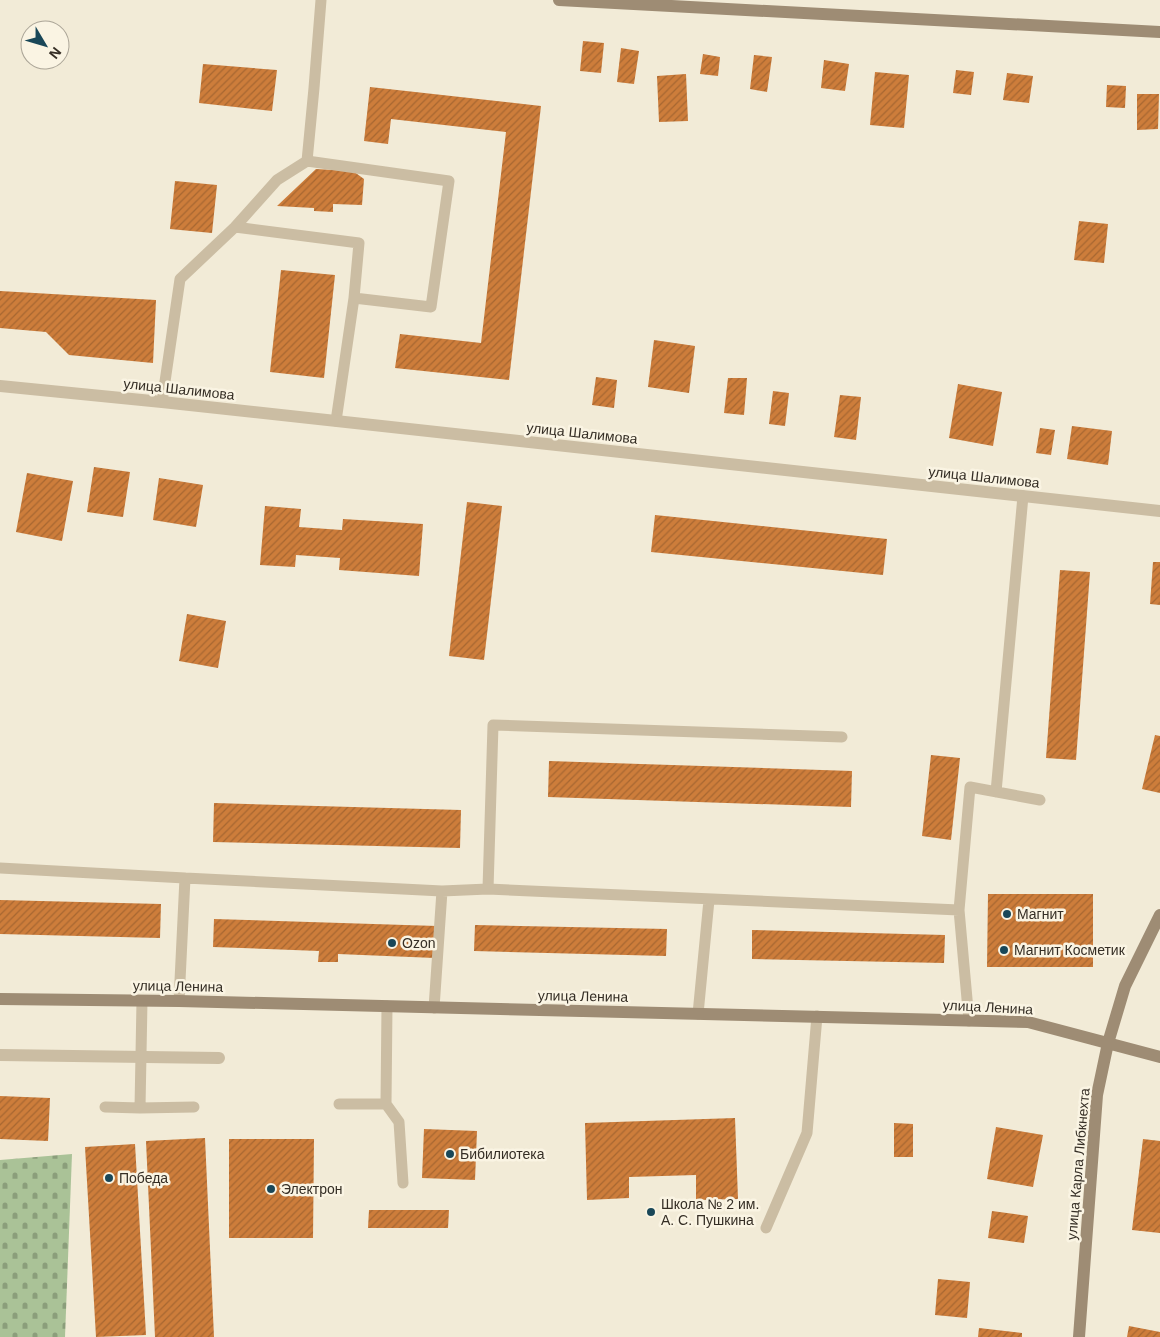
<svg xmlns="http://www.w3.org/2000/svg" width="1160" height="1337" font-family="Helvetica,sans-serif">
	<defs>
		<pattern id="cemetery-stones" width="16" height="16" patternUnits="userSpaceOnUse" patternTransform="scale(1.25)"><rect width="16" height="16" fill="#aac297"/><path d="M2 7V4a2 2 0 0 1 4 0v3zM10 15v-3a2 2 0 0 1 4 0v3z" fill="#8b9e7b"/></pattern>
		<pattern id="building-hatch" width="6" height="6" patternUnits="userSpaceOnUse" patternTransform="scale(1.25)"><rect width="6" height="6" fill="#cd7d3b"/><path d="M-1 1l2-2M0 6l6-6M5 7l2-2" fill="none" stroke="#a76731"/></pattern>
	</defs>
	<rect width="100%" height="100%" fill="#f2ebd7"/>
	<path fill="url(#cemetery-stones)" d="M72,1154L65,1337H0V1160Z"/>
	<path fill="url(#building-hatch)" d="M583,41L604,43L601,73L580,71Z
		M621,48L639,51L634,84L617,82Z
		M703,54L720,57L718,76L700,74Z
		M754,55L772,57L767,92L750,89Z
		M824,60L849,64L845,91L821,88Z
		M203,64L277,70L272,111L199,103Z
		M956,70L974,72L971,95L953,93Z
		M875,72L909,75L904,128L870,125Z
		M1007,73L1033,76L1029,103L1003,100Z
		M686,74L688,121L659,122L657,76Z
		M1107,85L1126,86L1125,108L1106,107Z
		M370,87L541,106L509,380L395,368L400,334L481,343L506,132L391,119L388,144L364,141Z
		M1137,94H1159L1158,129L1137,130Z
		M316,169L353,171L364,179L362,205L333,204V212L314,211V208L277,206Z
		M175,181L217,185L212,233L170,229Z
		M1079,221L1108,224L1104,263L1074,260Z
		M281,270L335,275L324,378L270,372Z
		M0,291L156,300L153,363L69,355L46,332L0,328Z
		M654,340L695,346L689,393L648,387Z
		M596,377L617,380L614,408L592,405Z
		M728,378H747L744,415L724,413Z
		M958,384L1002,392L993,446L949,438Z
		M773,391L789,393L785,426L769,424Z
		M840,395L861,397L856,440L834,437Z
		M1072,426L1112,431L1108,465L1067,459Z
		M1040,428L1055,430L1051,455L1036,453Z
		M94,467L130,472L123,517L87,512Z
		M27,473L73,481L62,541L16,532Z
		M159,478L203,485L196,527L153,520Z
		M467,502L502,506L484,660L449,656Z
		M265,506L301,509L299,527L342,530L343,519L423,524L419,576L339,570L340,558L296,555L295,567L260,565Z
		M655,515L887,539L883,575L651,552Z
		M1153,562H1160V605L1150,604Z
		M1060,570L1090,572L1076,760L1046,758Z
		M187,614L226,621L218,668L179,661Z
		M1155,735L1160,736V793L1142,789Z
		M931,755L960,758L951,840L922,836Z
		M549,761L852,771L851,807L548,797Z
		M214,803L461,810L460,848L213,842Z
		M988,894H1093V967H987Z
		M0,900L161,904L160,938L0,934Z
		M214,919L437,926L435,958L338,954V962H318L319,951L213,947Z
		M475,925L667,929L666,956L474,951Z
		M752,930L945,935L944,963L752,959Z
		M0,1096L50,1098L48,1141L0,1139Z
		M735,1118L738,1199L696,1200V1175L629,1177V1198L587,1200L585,1123Z
		M894,1123L913,1124V1157H894Z
		M996,1127L1043,1135L1033,1187L987,1179Z
		M424,1129L477,1131L475,1180L422,1178Z
		M205,1138L214,1337H155L146,1141Z
		M229,1139H314L313,1238H229Z
		M1143,1139L1160,1141V1233L1132,1230Z
		M135,1144L146,1335L96,1337L85,1147Z
		M369,1210H449L448,1228H368Z
		M992,1211L1028,1216L1024,1243L988,1238Z
		M938,1279L970,1282L967,1318L935,1315Z
		M1129,1326L1160,1332V1337H1127Z
		M979,1328L1022,1333V1337H978Z"/>
	<g fill="none" stroke-linecap="round" stroke-linejoin="round">
		<path stroke="#cbbda3" stroke-width="11" d="M307,161L449,181L431,307L354,298
			M235,227L359,243L354,298L336,421
			M162,402L180,279L235,227L277,180L307,161L314,88L321,0
			M996,792L1023,496
			M0,868L185,878L179,1001
			M185,878L442,891L434,1008
			M488,889L959,910L969,1021
			M442,891L488,889L493,725L842,737
			M959,910L970,787L1040,800
			M698,1014L709,900
			M339,1104H386L387,1006
			M386,1104L399,1122L403,1183
			M105,1107L140,1108L142,1001
			M140,1108L194,1107
			M766,1228L807,1133L817,1016"/>
		<path stroke="#cbbda3" stroke-width="12" d="M0,386L162,402L1160,511
			M0,1055L219,1058"/>
		<path stroke="#9e8c74" stroke-width="12" d="M559,0L1160,32
			M0,999L179,1001L1028,1022L1160,1057
			M1079,1337L1097,1095L1108,1043L1125,986L1160,915"/>
	</g>
	<g fill="#194758" stroke="#faf4e3" stroke-width="2">
		<circle cx="1007" cy="914" r="5"/>
		<circle cx="392" cy="943" r="5"/>
		<circle cx="1004" cy="950" r="5"/>
		<circle cx="450" cy="1154" r="5"/>
		<circle cx="109" cy="1178" r="5"/>
		<circle cx="271" cy="1189" r="5"/>
		<circle cx="651" cy="1212" r="5"/>
	</g>
	<g text-anchor="middle" stroke-width="5" stroke-linejoin="round" paint-order="stroke">
		<g font-size="14" fill="#352e25" stroke="#faf4e3">
			<text transform="translate(179 389) rotate(6)" y="5">улица Шалимова</text>
			<text transform="translate(582 433) rotate(6)" y="5">улица Шалимова</text>
			<text transform="translate(984 477) rotate(6)" y="5">улица Шалимова</text>
			<text transform="translate(178 986) rotate(1)" y="5">улица Ленина</text>
			<text transform="translate(583 996) rotate(1)" y="5">улица Ленина</text>
			<text transform="translate(988 1007) rotate(3)" y="5">улица Ленина</text>
			<text transform="translate(1078 1164) rotate(-85)" y="5">улица Карла Либкнехта</text>
		</g>
		<g font-size="14" fill="#352e25" stroke="#faf4e3" text-anchor="start">
			<text x="1017" y="919">Магнит</text>
			<text x="402" y="948">Ozon</text>
			<text x="1014" y="955">Магнит Косметик</text>
			<text x="460" y="1159">Бибилиотека</text>
			<text x="119" y="1183">Победа</text>
			<text x="281" y="1194">Электрон</text>
			<text x="661" y="1209">Школа № 2 им.<tspan x="661" dy="16">А. С. Пушкина</tspan></text>
		</g>
	</g>
	<g transform="translate(45 45) rotate(128)"><circle r="24" fill="#faf4e3" stroke="#aba597"/>
	<path d="M0-4L9 19L0 12L-9 19Z" fill="#194758"/>
	<text y="-8" font-size="14" font-weight="bold" text-anchor="middle" fill="#352e25">N</text>
	</g>
</svg>
